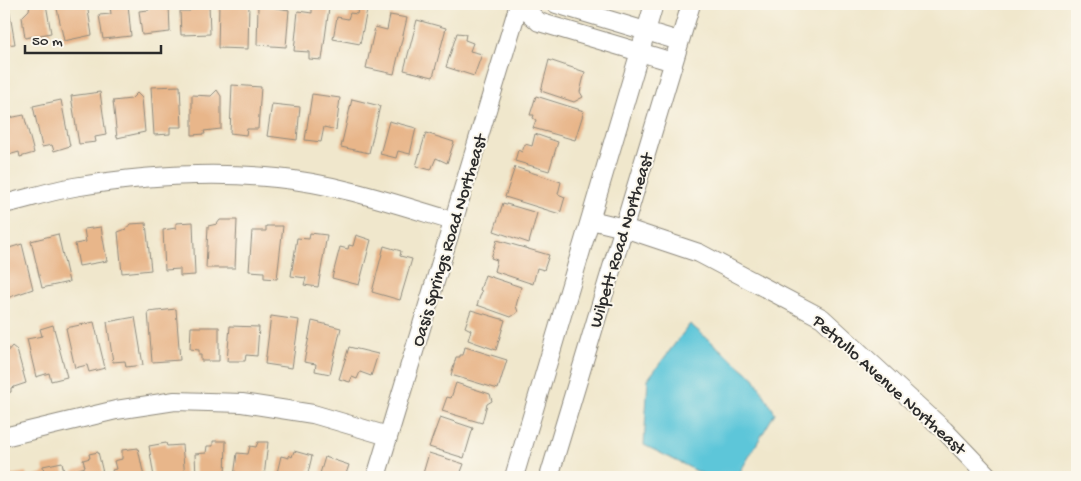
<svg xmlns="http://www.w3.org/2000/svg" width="1081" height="481" font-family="'Gochi Hand',sans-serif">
	<rect width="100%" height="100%" fill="#fbf7ec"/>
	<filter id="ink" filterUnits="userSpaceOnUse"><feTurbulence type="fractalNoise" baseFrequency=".02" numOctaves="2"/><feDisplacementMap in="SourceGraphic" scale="10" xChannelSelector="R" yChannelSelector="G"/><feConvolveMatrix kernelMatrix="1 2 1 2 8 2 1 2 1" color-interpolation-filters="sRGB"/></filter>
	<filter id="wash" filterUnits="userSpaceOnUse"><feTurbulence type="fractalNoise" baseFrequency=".0096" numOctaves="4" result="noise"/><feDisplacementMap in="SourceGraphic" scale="20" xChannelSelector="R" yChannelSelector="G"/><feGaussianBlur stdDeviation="1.12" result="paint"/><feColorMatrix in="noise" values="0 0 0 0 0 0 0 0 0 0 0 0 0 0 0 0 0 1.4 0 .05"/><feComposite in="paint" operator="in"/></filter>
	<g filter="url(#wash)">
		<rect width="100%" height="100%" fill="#f0e7cc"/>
		<path fill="#5dc6d9" stroke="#447882" d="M690,324L754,378L775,413L737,477H709L644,445L648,379Z"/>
		<g id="blocks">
			<path fill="#e8b68a" d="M30,4H46L51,33L25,38L22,17L29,10Z
				M56,4H87L92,35L64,41Z
				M117,4H128L131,36L103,39L99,15L111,14L110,6Z
				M149,4H169L170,32L142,35L139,11L149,10Z
				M191,4H209L210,34L181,35L180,11H190Z
				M219,4H249L248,49L218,48Z
				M258,5L289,10L286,47L257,45Z
				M312,7L329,8L322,60L309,59V52L294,51L298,11L312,13Z
				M9,9L15,44L4,45V10Z
				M358,9L367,10L360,44L333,39L337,17L348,19L350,13L357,14Z
				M390,15L407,18L394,74L366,68L375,27L387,30Z
				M417,20L446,28L433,77L404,70Z
				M457,33L466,34L465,40L473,43L470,51L482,54L474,76L446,67Z
				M549,60L585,72L580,92L583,97L574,102L541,91Z
				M232,85L261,87L258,129H247L246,135L230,133Z
				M180,86L182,127H170V134L154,135L151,87Z
				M217,90L221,96V129L204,131L205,134L192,135V95L211,96Z
				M100,92L106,135L95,137L96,142L79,144L71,96Z
				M137,93L142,98L145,132L117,138L113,101L131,99Z
				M312,94L340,98L336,130L324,127L321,142L305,140Z
				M536,96L584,111L575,140L533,128L536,120L533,118L534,115H530Z
				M352,99L380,106L369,153L341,147Z
				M61,100L70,146L54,151L52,145L42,147L33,106Z
				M272,104L300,107L297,140L267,136Z
				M24,115L34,153L20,157L19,152L5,156L4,119Z
				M389,121L416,128L410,154L398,151L396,158L380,154Z
				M426,133L454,142L447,163L436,158L431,170L416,166Z
				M535,134L558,142L549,171L515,161L518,150L522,152L525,144L532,146Z
				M515,167L561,182L558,194L565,197L560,214L505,197Z
				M503,203L537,213L529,243L494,231Z
				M220,220H237L235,268H206L208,226L217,224Z
				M193,222L195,275L180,276V269L165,270L163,230L176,228V223Z
				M146,223L151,270L122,273L118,232L126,229L130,224Z
				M266,226H283L277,279L264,278V272L249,271L252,231H266Z
				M101,227L107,261L79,266L75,244L86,242L84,229Z
				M310,233L327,235L318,287L304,285L306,278L291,276L297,238L309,239Z
				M58,234L69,282L42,288L31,241Z
				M356,235L371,240L359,285L332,278L340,247L348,249L349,245L353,246Z
				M497,240L549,255L544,270L537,268L533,284L494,271L497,260L491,258Z
				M22,244L33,289L7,298L4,287V251L6,249Z
				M384,246L401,251L400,256L412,259L400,300L372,292Z
				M485,275L521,287L516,306L518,312L511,317L477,305L482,291L480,290Z
				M176,309L180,360L152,362L148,312Z
				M471,310L505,320L496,350L468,340L471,330L465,327Z
				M271,316L299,320L292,368L265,364Z
				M135,317L143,365L126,367L125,361L113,362L107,322Z
				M312,321L341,328L330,374L315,371L316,364L304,362Z
				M94,322L105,368L89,372L87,365L75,368L66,328Z
				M53,325L67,377L51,381L49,373L36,377L27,339L42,336L40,329Z
				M230,326L259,327L257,356L246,355L245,361H227Z
				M191,327H219V361H201V355H199V350L190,349Z
				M12,346L17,350L26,383L11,388V392L4,394V354L6,353Z
				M349,347L378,354L371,376L360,372L357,379L352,377L350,382L339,379Z
				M465,347L507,360L498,389L451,375L456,357H460V355H463Z
				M456,383L490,394L492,401L487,404L482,423L442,411L447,397L451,398Z
				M440,417L473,428L464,458L429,447Z
				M213,441H226L225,477H196L195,454L206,453L207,446H213Z
				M258,442H268L264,477H234L237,453L248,454L250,446L256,447Z
				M166,443L167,446L182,445L185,477H154L149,446Z
				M138,448L144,477H114L112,470L116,469L114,461L122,459V450Z
				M294,451L312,456L307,477H276L281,456L289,458V455L292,457Z
				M98,452L104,477H75L73,471L85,467L83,460L90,458L89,454Z
				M429,453L464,464L459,477H422Z
				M325,457L349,465L345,477H319Z
				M62,462L65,477H31L44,472L43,466Z
				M26,472L27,477H4V476Z"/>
		</g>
	</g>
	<g filter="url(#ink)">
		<use href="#blocks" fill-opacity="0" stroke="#8e897c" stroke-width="1"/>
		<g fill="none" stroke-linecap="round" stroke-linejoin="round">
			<g stroke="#8e897c" stroke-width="20">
				<path id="street" d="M519,4L539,22L673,62
					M556,4L679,41
					M4,204C27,199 50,191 74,187C140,176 210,171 277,178C338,184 396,204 453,221
					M591,220L624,228L699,253L822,318L944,430L989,477
					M4,437L116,410L175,401L242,403L313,414L388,436
					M376,477L519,4
					M514,477L654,4
					M549,477L691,4"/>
			</g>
			<use href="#street" stroke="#fff" stroke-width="18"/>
		</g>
	</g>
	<g text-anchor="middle" stroke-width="4" stroke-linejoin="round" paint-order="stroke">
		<g font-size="18" fill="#2b2b2b" stroke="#fbf7ec">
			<text transform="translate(448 240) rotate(-73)" y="6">Oasis Springs Road Northeast</text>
			<text transform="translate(620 240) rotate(-73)" y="6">Wilpett Road Northeast</text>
			<text transform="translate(890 384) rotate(42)" y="6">Petrullo Avenue Northeast</text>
		</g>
	</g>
	<rect width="1081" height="481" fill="none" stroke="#fbf7ec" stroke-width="20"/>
	<path d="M25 45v8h136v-8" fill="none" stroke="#2b2b2b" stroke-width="2.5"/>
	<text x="32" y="45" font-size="15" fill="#2b2b2b" stroke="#fbf7ec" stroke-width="4" paint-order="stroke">50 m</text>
</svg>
